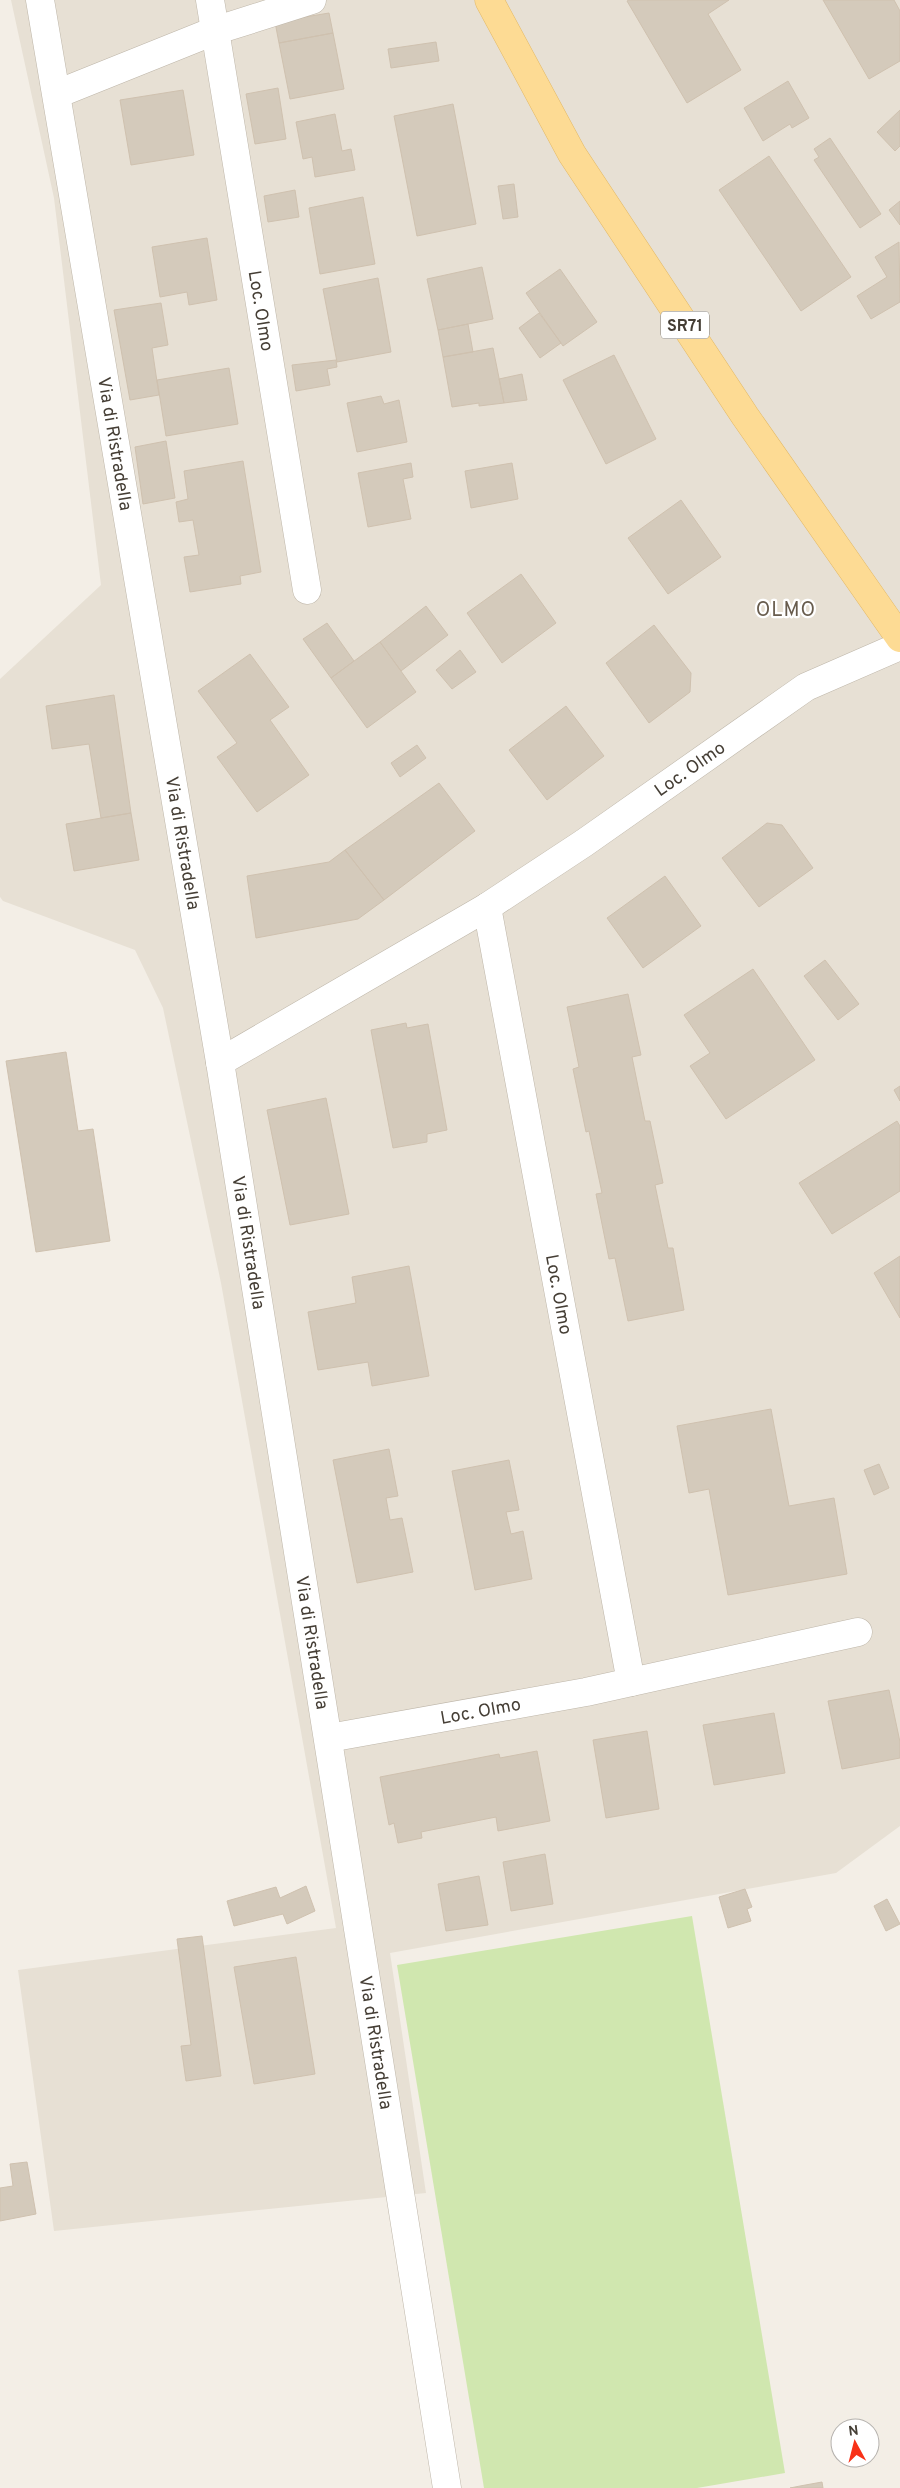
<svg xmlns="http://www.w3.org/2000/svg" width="900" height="2488" font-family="Overpass,sans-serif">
	<rect width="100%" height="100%" fill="#f3eee6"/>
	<path fill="#e7e0d4" d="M11,0H900V1826L836,1873L390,1953L426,2193L54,2231L18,1970L336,1928L221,1283L163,1008L135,950L3,901L0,897V679L101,585L54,198Z"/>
	<path fill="#d0e7af" d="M692,1916L785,2473L697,2488H484L397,1965Z"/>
	<path fill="#d4cabb" stroke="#cfc1af" d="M629,0H729L708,14L741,70L687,103L627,1Z
		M823,0H894L900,11V61L869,79Z
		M329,13L333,33L279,43L275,22Z
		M333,33L344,89L290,99L279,43Z
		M436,42L439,61L391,68L388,49Z
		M788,81L809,118L792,128L790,124L763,141L744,108Z
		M278,88L286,139L255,144L246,94Z
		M183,90L194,155L131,165L120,100Z
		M453,104L476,224L417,236L394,116Z
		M900,110V146L895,151L877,132Z
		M335,114L342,151L351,149L355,170L315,177L312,157L303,159L296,122Z
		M830,138L881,214L860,228L814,160L819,157L814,149Z
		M769,156L851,277L801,311L719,190Z
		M514,184L518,217L503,219L498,186Z
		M295,190L299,217L268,222L264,196Z
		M363,197L375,264L320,274L309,208Z
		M900,201V225L889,210Z
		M207,238L217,300L189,305L187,292L160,297L152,247Z
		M899,242L900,302L871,319L857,296L887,277L875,257Z
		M482,267L493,319L438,330L427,279Z
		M560,269L597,322L563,346L526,293Z
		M378,278L391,352L337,362L323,289Z
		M161,303L168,345L152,348L159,395L130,400L114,310Z
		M539,313L561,343L540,358L519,328Z
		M468,324L473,352L443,357L438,330Z
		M493,348L504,403L479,406V403L452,407L443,357Z
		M614,355L656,439L606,464L563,380Z
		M336,360L337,367L327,369L330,385L296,391L292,365Z
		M229,368L238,424L166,436L157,380Z
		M522,374L527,400L504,403L499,379Z
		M381,396L384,404L399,400L407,442L357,452L347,403Z
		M166,441L175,498L143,504L135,447Z
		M243,461L261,572L240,576L241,584L190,592L184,557L199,555L193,520L179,522L176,502L188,499L184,471Z
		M411,463L413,477L403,479L411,519L368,527L358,473Z
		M512,463L518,499L471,508L465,471Z
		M681,500L721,557L668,594L628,538Z
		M521,574L556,623L502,663L467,613Z
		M426,606L448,635L401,671L380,642Z
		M327,623L354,661L331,678L303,639Z
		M654,625L691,673L690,692L649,723L606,663Z
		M380,642L416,692L367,728L331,678Z
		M460,650L476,672L452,689L436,670Z
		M250,654L289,707L270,720L309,775L257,812L217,757L237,743L198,691Z
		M114,695L131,813L101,818L89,744L52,749L46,706Z
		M566,706L604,756L547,800L509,750Z
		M417,745L426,758L400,777L391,763Z
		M439,783L475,831L384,900L345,850Z
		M131,813L139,860L74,871L66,824Z
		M767,823L782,825L813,868L759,907L722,858Z
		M345,850L384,900L358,919L256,938L247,876L329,862Z
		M665,876L701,926L643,968L607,918Z
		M825,960L859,1004L838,1020L804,976Z
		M753,969L815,1060L726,1119L690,1066L710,1053L684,1015Z
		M628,994L641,1055L632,1057L645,1121H650L663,1183L655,1185L668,1248H673L684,1310L628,1321L615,1258L609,1259L596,1194L602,1193L589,1131L586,1132L573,1069L579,1067L567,1007Z
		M406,1023L407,1028L428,1024L447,1130L427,1134V1142L393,1148L371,1030Z
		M66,1052L78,1131L93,1129L110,1241L36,1252L6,1061Z
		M900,1086V1101L894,1090Z
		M326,1098L349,1214L290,1225L267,1110Z
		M897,1121L900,1126V1191L832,1234L799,1183Z
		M900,1256V1318L874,1273Z
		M409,1266L429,1376L372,1386L368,1362L318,1370L308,1312L356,1303L352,1277Z
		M771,1409L789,1506L834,1498L847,1574L728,1595L709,1489L689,1493L677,1426Z
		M389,1449L398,1496L386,1498L390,1520L402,1518L413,1572L357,1583L333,1460Z
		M509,1460L519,1510L506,1512L511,1534L523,1531L532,1579L475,1590L452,1471Z
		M879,1464L889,1488L874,1495L864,1470Z
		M889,1690L900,1742V1758L842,1769L828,1701Z
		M774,1713L785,1773L714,1785L703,1725Z
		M647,1731L659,1809L606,1818L593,1740Z
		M537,1751L550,1821L498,1831L496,1817L421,1832L422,1838L398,1843L394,1823L389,1825L380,1777L499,1754L500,1758Z
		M545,1854L553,1904L511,1911L503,1862Z
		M479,1876L488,1925L446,1931L438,1884Z
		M306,1886L315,1911L287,1924L283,1914L234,1926L227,1901L276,1887L280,1898Z
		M745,1889L752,1907L747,1909L751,1921L728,1928L719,1897Z
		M887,1899L900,1924L886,1931L874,1906Z
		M202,1936L221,2076L186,2081L181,2046L191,2045L177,1939Z
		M296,1957L315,2074L254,2084L234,1967Z
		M27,2162L36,2214L0,2221V2188L13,2186L10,2164Z
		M822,2482L823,2488H790L800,2486Z"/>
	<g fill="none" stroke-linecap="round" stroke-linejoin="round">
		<g stroke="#beb6a9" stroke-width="29">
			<g id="minor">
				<path id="s1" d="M40,0L220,1062L447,2488"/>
				<path id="s2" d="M210,0L307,590"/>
				<path d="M57,94L214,31L312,0"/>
				<path id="s3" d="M487,907L631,1682"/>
				<path id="s4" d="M220,1062L487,907L584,843L806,687L900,646"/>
				<path id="s5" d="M329,1738L586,1692L858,1632"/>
			</g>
		</g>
		<g stroke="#e3b864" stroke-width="29">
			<path id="major" d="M489,0L572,154L745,416L900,638"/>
		</g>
		<use href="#minor" stroke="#fff" stroke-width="28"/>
		<use href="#major" stroke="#fddb94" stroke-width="28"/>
	</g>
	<g text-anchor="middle" stroke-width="4.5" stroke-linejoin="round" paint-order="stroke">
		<rect fill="#fff" stroke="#7d7872" stroke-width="1" x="661" y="311.5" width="48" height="27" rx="4"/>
		<g font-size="16" font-weight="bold" fill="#453e35">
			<text x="685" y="331">SR71</text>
		</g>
		<g font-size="18" fill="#453e35" stroke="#fff">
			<text dy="6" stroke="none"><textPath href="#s2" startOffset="315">Loc. Olmo</textPath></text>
			<text dy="6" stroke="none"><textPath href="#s1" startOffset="450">Via di Ristradella</textPath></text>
			<text dy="6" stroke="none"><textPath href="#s4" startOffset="554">Loc. Olmo</textPath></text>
			<text dy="6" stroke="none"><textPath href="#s1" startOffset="855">Via di Ristradella</textPath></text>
			<text dy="6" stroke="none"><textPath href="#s1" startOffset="1260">Via di Ristradella</textPath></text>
			<text dy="6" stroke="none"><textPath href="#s3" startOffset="394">Loc. Olmo</textPath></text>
			<text dy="6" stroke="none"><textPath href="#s1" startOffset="1665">Via di Ristradella</textPath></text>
			<text dy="6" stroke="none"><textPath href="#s5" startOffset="154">Loc. Olmo</textPath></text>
			<text dy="6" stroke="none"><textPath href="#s1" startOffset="2070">Via di Ristradella</textPath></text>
		</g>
		<g font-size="20" letter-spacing="1" fill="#685c4d" stroke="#fff">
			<text x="786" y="616">OLMO</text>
		</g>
	</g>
	<g transform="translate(855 2443) rotate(353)"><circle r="24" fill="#ffffff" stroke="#b5b2ae"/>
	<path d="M0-4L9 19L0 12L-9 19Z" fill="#f83117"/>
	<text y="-8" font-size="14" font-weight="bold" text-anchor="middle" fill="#453e35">N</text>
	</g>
</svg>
